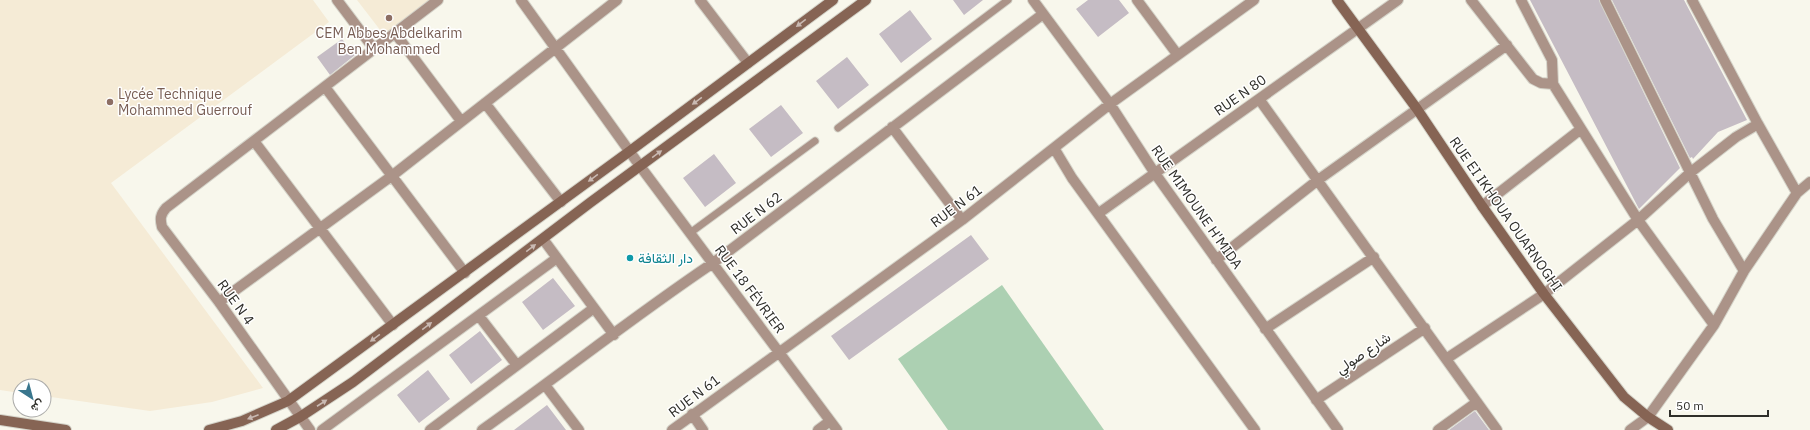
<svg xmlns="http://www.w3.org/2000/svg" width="1810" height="430" font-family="'IBM Plex Sans',Vazirmatn,sans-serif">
	<rect width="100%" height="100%" fill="#f8f7ec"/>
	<path fill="#f5ebd6" d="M0,0H313L329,22L111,183L263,388L212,402L150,411L44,396V386H20V393L0,390Z
		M357,0H432L384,35Z"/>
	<path fill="#acd0b2" d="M1002,285L1104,430H948L898,359Z"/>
	<path fill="#c5bcc4" d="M953,0H983L964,15Z
		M1088,0H1119L1129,13L1098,37L1076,9Z
		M1530,0H1599L1680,168L1639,209Z
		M1612,0H1684L1747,120L1718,132L1693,159L1692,157L1690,158Z
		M910,10L932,39L901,63L879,34Z
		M342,39L355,55L330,75L317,57Z
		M847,57L869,85L838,109L816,81Z
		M781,105L803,133L771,157L749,129Z
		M714,154L736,183L705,207L683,178Z
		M971,235L989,259L849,360L831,336Z
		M553,278L575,306L543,330L522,302Z
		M480,331L502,360L471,384L449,355Z
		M428,370L450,399L419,423L397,395Z
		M547,405L566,430H514Z
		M1475,411L1489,430H1449Z"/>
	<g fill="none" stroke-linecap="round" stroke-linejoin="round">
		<g stroke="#d4d3c9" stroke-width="9">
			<path id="lane" d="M838,128L1008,0
				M690,233L815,141"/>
		</g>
		<g stroke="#d4d3c9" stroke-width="12">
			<path id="street" d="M337,0L374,49
				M521,0L640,166L837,430
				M700,0L748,63
				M1033,0L1110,104L1154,172L1338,430
				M1137,0L1177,54
				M1471,0L1533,79L1541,83L1553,84
				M1521,0L1552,60L1553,84L1638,220L1714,325
				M1605,0L1713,219L1744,271
				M1692,0L1758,124L1797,193
				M395,33L461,121
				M325,87L465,273
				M1259,99L1497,430
				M485,103L561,202
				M892,127L962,220
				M254,141L393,325
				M1054,148L1072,178L1255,430
				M1482,206L1581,129
				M1099,213L1398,0
				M543,239L614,335
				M1216,260L1318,180L1507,45
				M219,302L393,175L617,0
				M479,316L516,364
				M1265,329L1374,257
				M1446,359L1544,294L1638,220L1691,172L1736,137L1758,124
				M545,385L579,430
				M1316,400L1425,328
				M692,414L703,430
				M310,430L219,302L162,227C160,219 160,215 166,208L438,0
				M322,430L557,258
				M430,430L594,308
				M482,430C560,375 634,316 713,263L1043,14
				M672,430L962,220L1110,104L1254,0
				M818,430L830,421
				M1438,430L1477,402
				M1630,430L1648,417L1714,325L1744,271L1797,193L1810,182"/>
		</g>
		<g stroke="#d4d3c9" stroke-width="12">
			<path id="secondary" d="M1337,0L1417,109L1482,206L1544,294L1624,397L1648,417L1668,430
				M0,420L66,430
				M209,430L242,421L288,401L630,151L833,0
				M276,430L300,417L353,382L591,202L866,0"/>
		</g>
		<use href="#lane" stroke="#ab9388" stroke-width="7"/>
		<use href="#street" stroke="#ab9388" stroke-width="10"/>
		<use href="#secondary" stroke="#866454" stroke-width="10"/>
	</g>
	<defs><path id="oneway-solid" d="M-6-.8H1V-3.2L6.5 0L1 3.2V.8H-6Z"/></defs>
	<g fill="#c9b9b2">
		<use href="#oneway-solid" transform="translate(801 23) rotate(143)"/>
		<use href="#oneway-solid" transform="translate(697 101) rotate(144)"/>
		<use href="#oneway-solid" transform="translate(657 154) rotate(-36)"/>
		<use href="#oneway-solid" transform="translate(593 178) rotate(144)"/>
		<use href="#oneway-solid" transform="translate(531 248) rotate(-37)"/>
		<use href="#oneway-solid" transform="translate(427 326) rotate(-37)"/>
		<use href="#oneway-solid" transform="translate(375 338) rotate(144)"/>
		<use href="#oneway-solid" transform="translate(322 403) rotate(-33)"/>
		<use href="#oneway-solid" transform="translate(253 417) rotate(159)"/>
	</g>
	<g fill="#8d6e63" stroke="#fff" stroke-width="1.5">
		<circle cx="389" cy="18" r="4"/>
		<circle cx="110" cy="102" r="4"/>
	</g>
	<circle fill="#0f9aa8" stroke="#fff" stroke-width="1.5" cx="630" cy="258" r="4"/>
	<g text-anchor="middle" stroke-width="3" stroke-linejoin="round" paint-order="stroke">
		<g font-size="14" fill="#785e54" stroke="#fff">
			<text x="389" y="38">CEM Abbes Abdelkarim<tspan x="389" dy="16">Ben Mohammed</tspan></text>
			<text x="118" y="99" text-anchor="start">Lycée Technique<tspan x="118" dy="16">Mohammed Guerrouf</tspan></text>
		</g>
		<g font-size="14" fill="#2f2f2a" stroke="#fff">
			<text transform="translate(1240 95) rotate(-35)" y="5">RUE N 80</text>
			<text transform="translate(956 206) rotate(-37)" y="5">RUE N 61</text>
			<text transform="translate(1197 207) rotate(55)" y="5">RUE MIMOUNE H'MIDA</text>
			<text transform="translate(756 213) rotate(-37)" y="5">RUE N 62</text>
			<text transform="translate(1506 214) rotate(55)" y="5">RUE EI IKHOUA OUARNOGHI</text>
			<text transform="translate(750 289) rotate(53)" y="5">RUE 18 FÉVRIER</text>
			<text transform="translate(236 302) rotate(54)" y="5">RUE N 4</text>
			<text transform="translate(1363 353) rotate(-34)" y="5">شارع صولي</text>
			<text transform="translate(694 396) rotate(-37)" y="5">RUE N 61</text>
		</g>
		<g font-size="14" fill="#0d838f" stroke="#fff" text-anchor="start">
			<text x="638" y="263">دار الثقافة</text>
		</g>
	</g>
	<g transform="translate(32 398) rotate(144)"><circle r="19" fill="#ffffff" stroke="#acacaa"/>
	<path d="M0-3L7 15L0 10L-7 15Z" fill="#39768d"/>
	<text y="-6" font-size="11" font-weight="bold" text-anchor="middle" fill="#2f2f2a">ش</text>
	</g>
	<path d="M1670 410v6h98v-6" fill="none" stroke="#2f2f2a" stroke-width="2"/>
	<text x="1676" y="410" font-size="12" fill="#2f2f2a" stroke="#ffffff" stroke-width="3" paint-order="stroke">50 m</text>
</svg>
